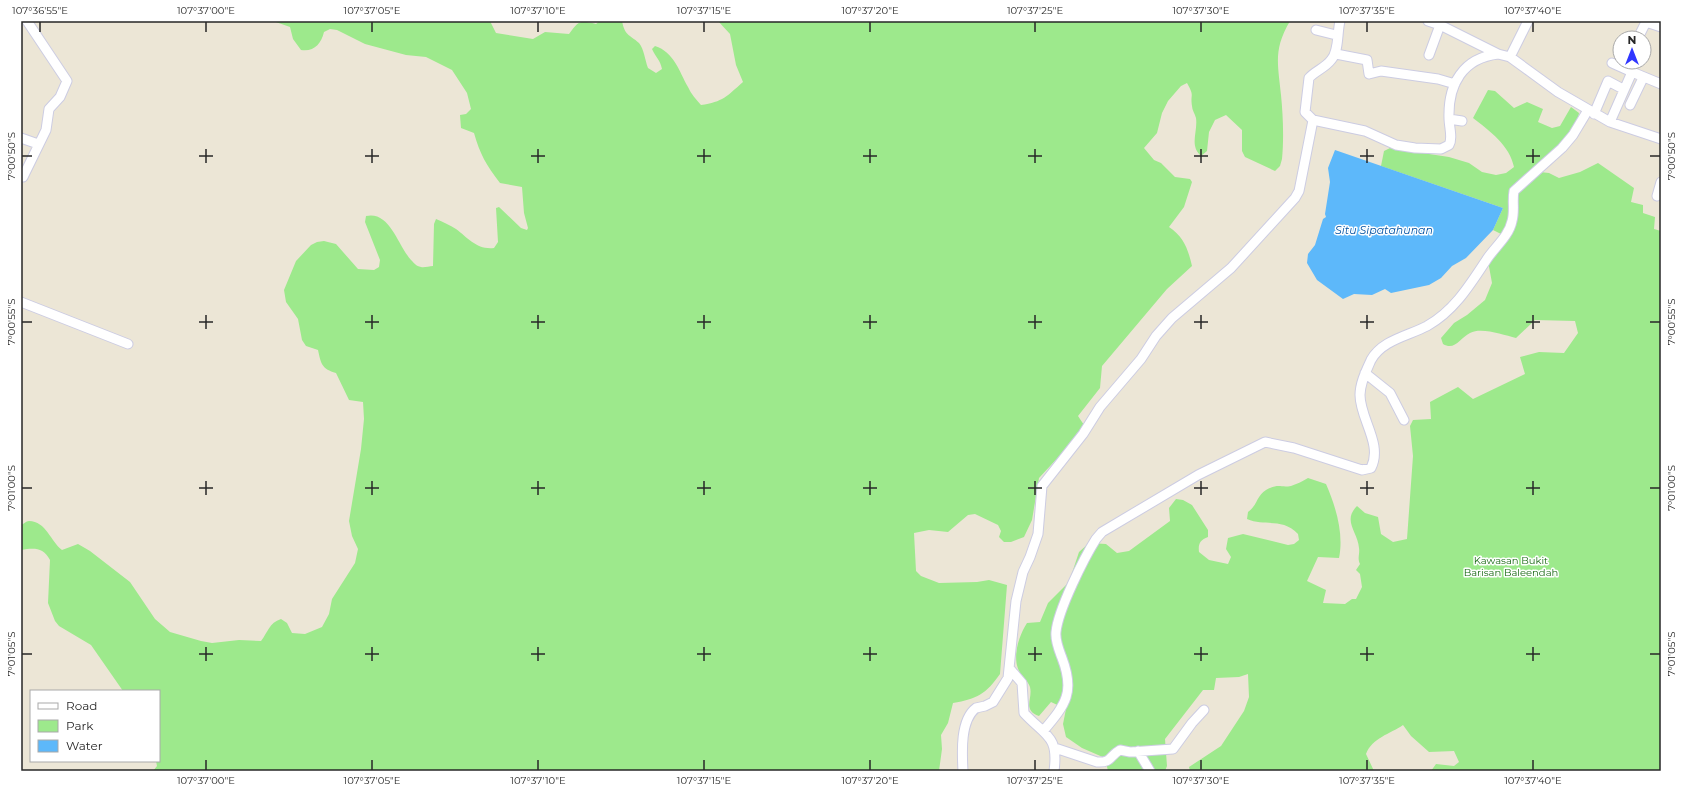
<svg xmlns="http://www.w3.org/2000/svg" width="1682" height="792" font-family="Montserrat,sans-serif">
	<rect width="100%" height="100%" fill="#ece6d6"/>
	<path fill="#9de98c" d="M273,21H490L496,33L533,39L545,32L569,34C579,20 580,20 596,24L600,21H622C625,36 629,34 639,43C644,49 645,60 648,68L656,73L662,69C660,59 656,58 652,49L655,46C674,52 679,71 688,87C691,94 696,99 701,105C723,102 727,96 743,82L736,65L730,34L718,21H1290C1273,50 1278,64 1281,95C1283,115 1284,139 1282,159L1280,166L1275,171L1245,157L1242,151V130L1226,115L1215,120L1209,132L1207,151L1201,156C1189,145 1198,132 1196,118C1195,114 1192,110 1192,106C1190,93 1195,97 1187,83L1181,86L1168,101L1162,113L1157,133L1144,148L1154,160L1161,163L1175,177L1190,179L1192,182L1184,207L1169,227C1184,237 1188,249 1192,266L1167,289L1102,366L1100,388L1078,416L1084,425L1076,438L1039,478L1032,520L1024,537L1011,542H1004L999,537L1001,531L998,525L975,514L968,515L948,532L929,530L914,533L916,571L921,576L939,583L977,582L989,580L1007,585L1000,674C986,694 977,699 953,703L948,723L941,735L942,749L939,771H153L157,766L156,761H159V691H123L91,645L59,626L55,621L48,603L50,560C43,547 34,548 21,550V525C24,524 26,521 29,521C46,521 51,542 62,550L78,544L90,551L130,582L155,619L170,632L201,641L212,643L239,640L261,641C268,632 269,623 281,619L287,623L292,633L305,634L322,627L329,614L332,599L355,563L358,549L352,536L349,521L361,449L364,419L363,402L349,400L336,373C322,369 321,364 318,350L306,346L302,340L298,319L286,302L284,290L296,261L311,245L317,242L324,241L336,244L358,269L374,270L379,267L380,260L365,222L366,216C390,211 397,244 411,260C414,263 416,266 421,267C424,268 429,266 433,266L434,224L436,219C443,222 450,225 456,229C468,238 477,250 494,248L498,242L496,208L499,207L521,228L527,230L528,228L524,213L522,187L500,183C486,165 480,154 474,133L461,128L460,115L466,114L471,109L467,93L452,70L426,57L406,55L365,44L337,30L330,29L324,32C321,44 314,52 301,50L293,39L290,27Z
		M1488,90L1495,91L1514,108L1527,102L1543,109L1538,122L1552,128L1560,126L1571,107L1579,113C1576,135 1547,158 1531,171L1549,173L1559,178L1580,172L1598,163L1634,188L1631,202L1643,205V213L1655,217L1654,229L1661,231V771H1431L1436,764L1454,766L1459,762L1454,751L1429,752L1411,736L1403,725C1390,734 1372,738 1366,754L1374,771H1190L1189,767L1221,746L1244,711L1249,697L1248,674L1239,677L1216,678L1214,690H1203L1165,739L1167,766L1165,771H1108L1105,758L1082,748L1066,737L1063,724L1066,709L1051,702L1039,716C1022,710 1033,699 1030,687C1028,681 1022,676 1019,671C1012,657 1019,635 1027,623L1040,622L1048,603L1069,582L1079,552L1089,543L1106,544L1117,553L1129,551L1170,521L1169,508L1176,499L1183,500L1192,505L1208,530V537C1200,540 1198,544 1199,552L1209,560L1228,564L1231,557L1226,549L1228,538L1243,534L1288,545L1294,544L1299,540L1298,534C1282,517 1266,527 1247,519L1248,512C1257,506 1257,495 1266,490C1279,483 1280,488 1291,486C1297,484 1303,481 1308,478L1326,484C1336,507 1344,534 1339,558L1318,557L1307,581L1326,590L1323,603L1345,604L1352,599H1356L1362,587L1360,574L1356,570L1360,564C1357,558 1360,554 1359,548C1358,532 1342,521 1357,506L1365,513L1378,517L1381,534L1393,542L1407,539L1413,456L1410,426L1413,420L1431,419L1430,402L1458,387L1473,399L1525,374L1520,357L1539,352L1564,353L1578,333L1575,321L1535,320L1516,338C1503,335 1482,327 1470,333C1460,338 1455,351 1443,344L1441,338L1454,323L1467,315L1485,300L1492,283L1488,261L1507,237L1493,230L1503,208L1381,166L1384,151L1390,148L1449,157L1469,163L1482,172L1496,175L1506,173L1514,167C1510,146 1490,131 1473,118Z"/>
	<path fill="#5db8fa" d="M1335,150L1503,208L1493,230L1466,258L1452,266L1441,278L1429,285L1391,293L1385,289L1372,295L1354,294L1343,299L1317,280L1307,263L1308,254L1315,245L1323,219L1326,217L1325,214L1330,182L1328,168Z"/>
	<g fill="none" stroke-linecap="round" stroke-linejoin="round">
		<g stroke="#cccce2" stroke-width="11">
			<path id="minor" d="M1340,21C1337,33 1339,52 1331,60C1325,68 1315,71 1309,78L1305,112L1313,120L1365,131L1396,145L1415,148L1441,149L1449,145C1453,138 1449,127 1449,118C1448,84 1463,58 1498,54
				M1428,21L1440,25L1498,54L1510,57L1558,92L1610,122L1661,139
				M1316,30L1336,35
				M1638,38L1646,22L1661,27
				M1336,54L1367,60L1369,74L1381,71L1438,79L1455,84
				M1429,55L1440,25
				M1510,57L1528,21
				M1632,72L1661,84
				M1630,105L1643,78
				M1594,114L1608,81L1623,89
				M1449,119L1462,121
				M1610,122L1632,72L1612,63
				M21,138L38,144
				M21,177H23L46,130L49,109L60,97L67,81L27,21
				M1657,196L1661,182
				M21,302L128,344
				M1365,373L1390,393L1404,420
				M1010,669L1022,683L1024,713C1045,736 1059,735 1054,771
				M1044,730C1066,704 1075,692 1062,658C1059,650 1055,641 1056,632C1058,610 1084,558 1096,539L1102,532L1198,475L1265,442L1294,448L1362,470L1371,468C1383,444 1360,419 1360,395C1360,383 1366,371 1371,360C1382,340 1408,336 1427,326C1454,311 1470,285 1487,259C1495,247 1509,236 1512,221C1515,211 1512,201 1514,191L1562,148L1573,135L1588,110
				M1055,748L1097,762C1112,763 1109,756 1120,750L1130,752L1173,749L1192,723L1204,710
				M1138,751L1150,771
				M963,771C962,753 960,720 976,708L985,706L993,702L1008,678L1016,601L1023,572L1030,557L1038,534L1042,486L1083,434L1100,407L1141,359L1156,336L1172,318L1231,268L1295,198L1299,191L1313,120"/>
		</g>
		<use href="#minor" stroke="#fff" stroke-width="9"/>
	</g>
	<path fill="none" stroke="#272727" stroke-width="1.5" d="M40,22V32M206,22V32M372,22V32M538,22V32M704,22V32M870,22V32M1035,22V32M1201,22V32M1367,22V32M1533,22V32M206,149V163M372,149V163M538,149V163M704,149V163M870,149V163M1035,149V163M1201,149V163M1367,149V163M1533,149V163M22,156H32M199,156H213M365,156H379M531,156H545M697,156H711M863,156H877M1028,156H1042M1194,156H1208M1360,156H1374M1526,156H1540M1650,156H1660M206,315V329M372,315V329M538,315V329M704,315V329M870,315V329M1035,315V329M1201,315V329M1367,315V329M1533,315V329M22,322H32M199,322H213M365,322H379M531,322H545M697,322H711M863,322H877M1028,322H1042M1194,322H1208M1360,322H1374M1526,322H1540M1650,322H1660M206,481V495M372,481V495M538,481V495M704,481V495M870,481V495M1035,481V495M1201,481V495M1367,481V495M1533,481V495M22,488H32M199,488H213M365,488H379M531,488H545M697,488H711M863,488H877M1028,488H1042M1194,488H1208M1360,488H1374M1526,488H1540M1650,488H1660M206,647V661M372,647V661M538,647V661M704,647V661M870,647V661M1035,647V661M1201,647V661M1367,647V661M1533,647V661M22,654H32M199,654H213M365,654H379M531,654H545M697,654H711M863,654H877M1028,654H1042M1194,654H1208M1360,654H1374M1526,654H1540M1650,654H1660M206,760V770M372,760V770M538,760V770M704,760V770M870,760V770M1035,760V770M1201,760V770M1367,760V770M1533,760V770"/>
	<g text-anchor="middle" stroke-width="3" stroke-linejoin="round" paint-order="stroke">
		<g font-size="10" fill="#176912" stroke="#fff">
			<text x="1511" y="564">Kawasan Bukit<tspan x="1511" dy="12">Barisan Baleendah</tspan></text>
		</g>
		<g font-size="11" font-style="italic" fill="#0051a2" stroke="#fff">
			<text x="1384" y="234">Situ Sipatahunan</text>
		</g>
	</g>
	<rect width="1682" height="792" fill="none" stroke="#ffffff" stroke-width="44"/>
	<rect x="30" y="690" width="130" height="72" fill="#ffffff" stroke="#a9a9a9"/>
	<rect x="38" y="703" width="20" height="6" fill="#ffffff" stroke="#a9a9a9"/>
	<text x="66" y="710" font-size="12" fill="#272727">Road</text>
	<rect x="38" y="720" width="20" height="12" fill="#9de98c" stroke="#a9a9a9"/>
	<text x="66" y="730" font-size="12" fill="#272727">Park</text>
	<rect x="38" y="740" width="20" height="12" fill="#5db8fa" stroke="#a9a9a9"/>
	<text x="66" y="750" font-size="12" fill="#272727">Water</text>
	<g transform="translate(1632 50)"><circle r="19" fill="#ffffff" stroke="#a9a9a9"/>
	<path d="M0-3L7 15L0 10L-7 15Z" fill="#3037ff"/>
	<text y="-6" font-size="11" font-weight="bold" text-anchor="middle" fill="#272727">N</text>
	</g>
	<rect x="22" y="22" width="1638" height="748" fill="none" stroke="#272727" stroke-width="1.5"/>
	<g font-size="10" text-anchor="middle" fill="#272727">
		<text x="40" y="14">107°36'55"E</text>
		<text x="206" y="14">107°37'00"E</text>
		<text x="372" y="14">107°37'05"E</text>
		<text x="538" y="14">107°37'10"E</text>
		<text x="704" y="14">107°37'15"E</text>
		<text x="870" y="14">107°37'20"E</text>
		<text x="1035" y="14">107°37'25"E</text>
		<text x="1201" y="14">107°37'30"E</text>
		<text x="1367" y="14">107°37'35"E</text>
		<text x="1533" y="14">107°37'40"E</text>
		<text transform="translate(11 156) rotate(-90)" y="4">7°00'50"S</text>
		<text transform="translate(1671 156) rotate(-90)" y="4">7°00'50"S</text>
		<text transform="translate(11 322) rotate(-90)" y="4">7°00'55"S</text>
		<text transform="translate(1671 322) rotate(-90)" y="4">7°00'55"S</text>
		<text transform="translate(11 488) rotate(-90)" y="4">7°01'00"S</text>
		<text transform="translate(1671 488) rotate(-90)" y="4">7°01'00"S</text>
		<text transform="translate(11 654) rotate(-90)" y="4">7°01'05"S</text>
		<text transform="translate(1671 654) rotate(-90)" y="4">7°01'05"S</text>
		<text x="206" y="784">107°37'00"E</text>
		<text x="372" y="784">107°37'05"E</text>
		<text x="538" y="784">107°37'10"E</text>
		<text x="704" y="784">107°37'15"E</text>
		<text x="870" y="784">107°37'20"E</text>
		<text x="1035" y="784">107°37'25"E</text>
		<text x="1201" y="784">107°37'30"E</text>
		<text x="1367" y="784">107°37'35"E</text>
		<text x="1533" y="784">107°37'40"E</text>
	</g>
</svg>
